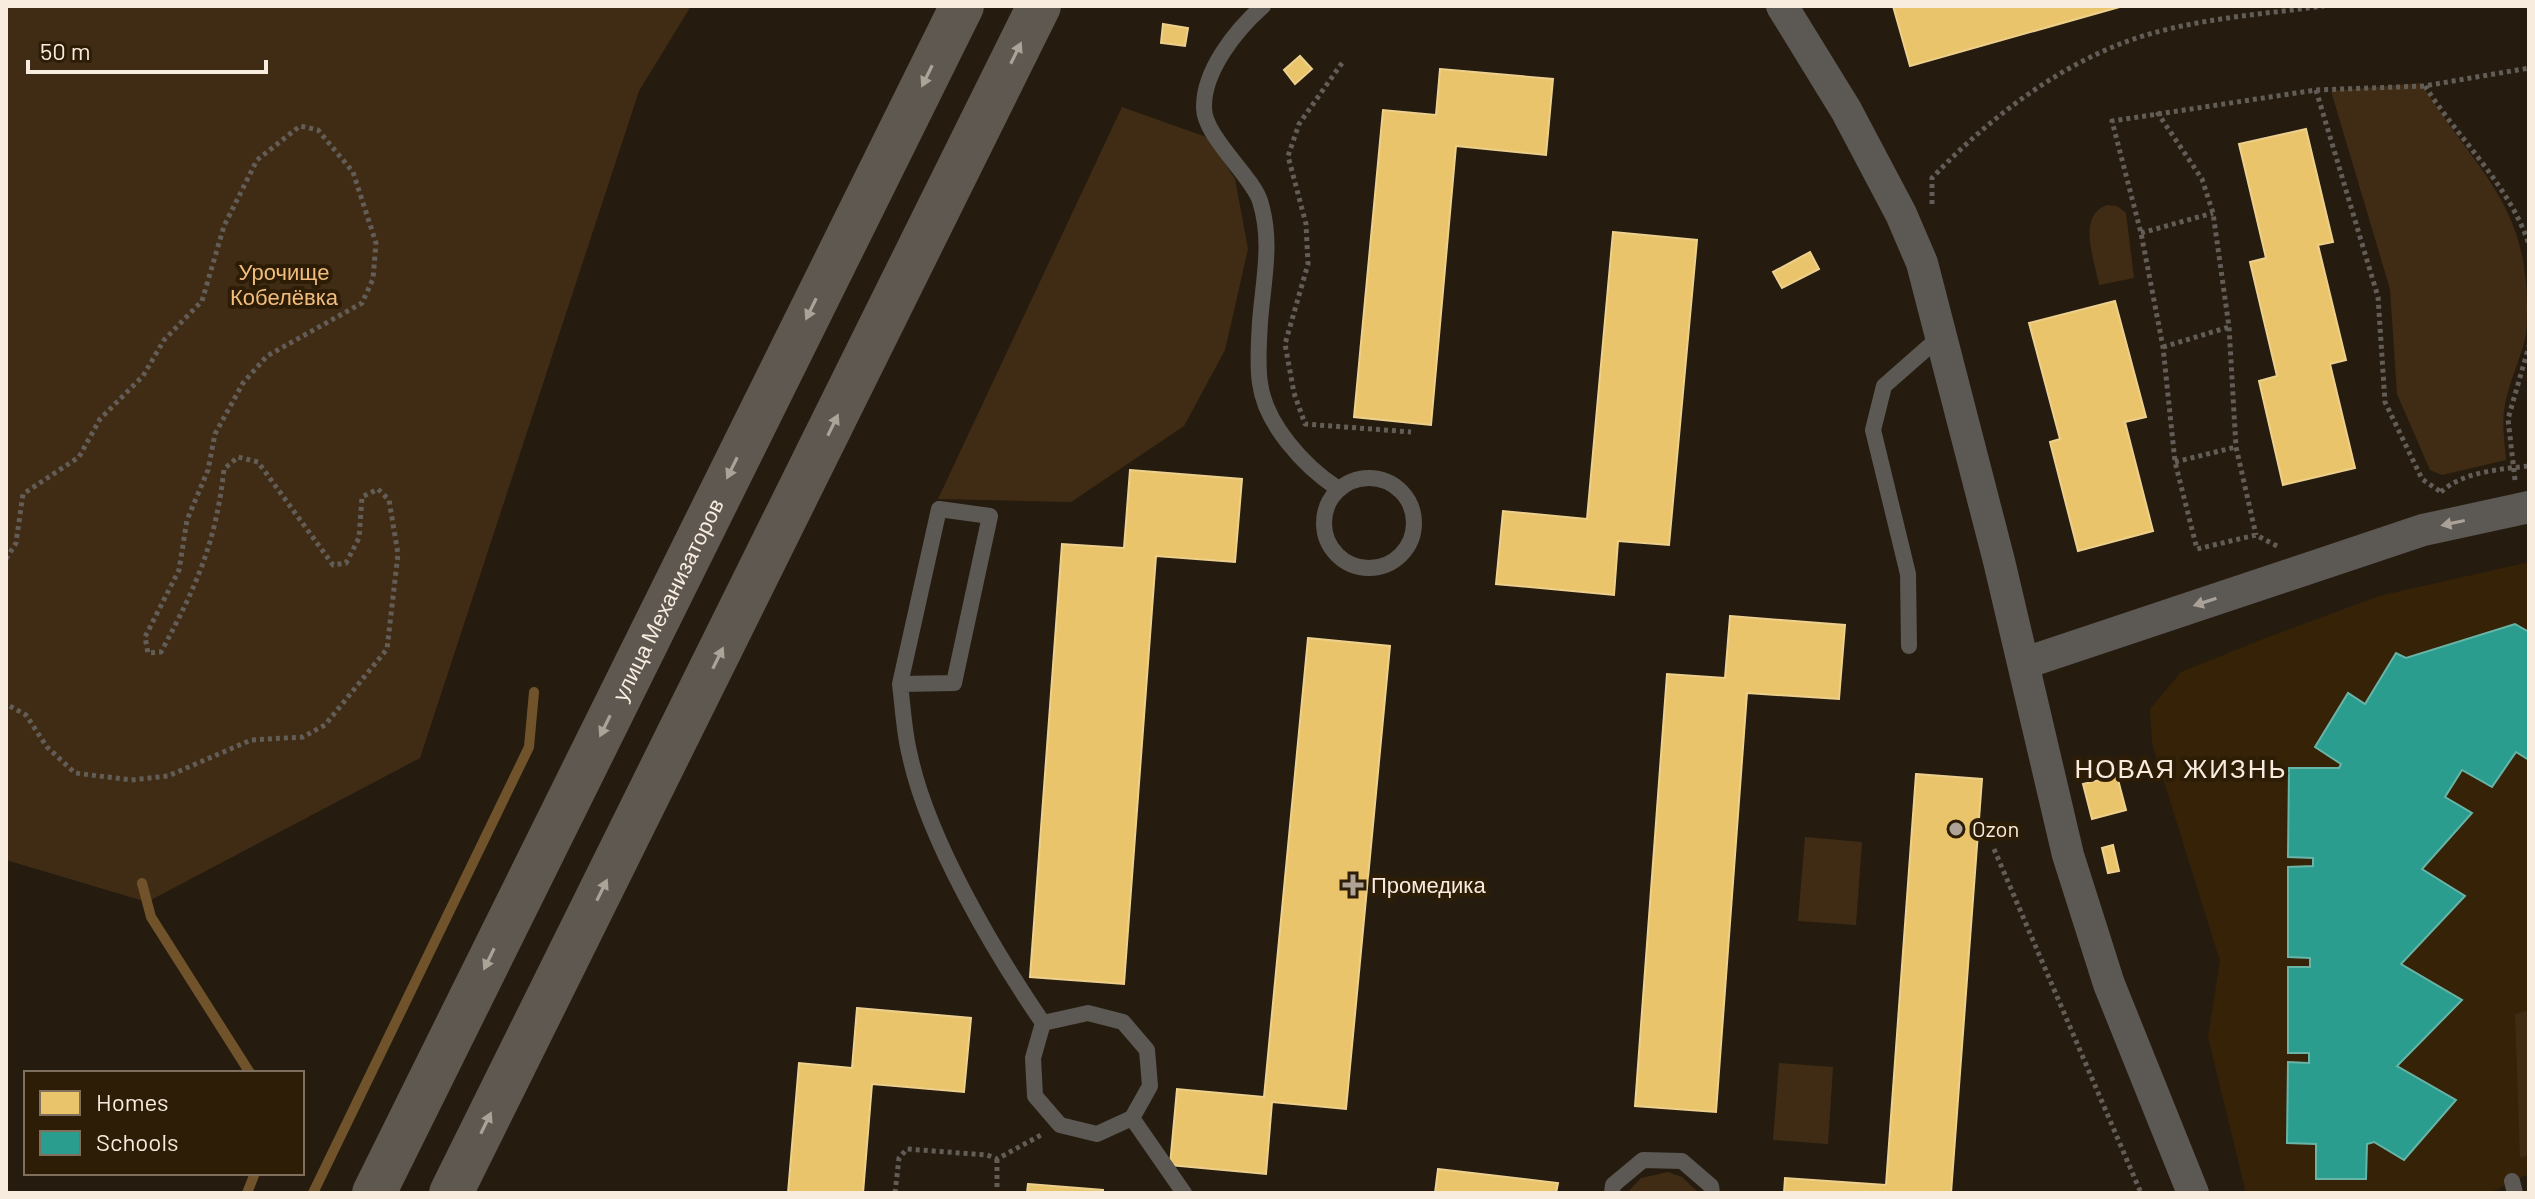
<svg xmlns="http://www.w3.org/2000/svg" width="2535" height="1199" font-family="Barlow,sans-serif">
	<rect width="100%" height="100%" fill="#251c0f"/>
	<path fill="#352207" d="M2529,562V1174L2489,1193H2246L2208,1037L2220,961L2152,743L2150,709L2181,672L2263,639L2379,596Z"/>
	<path fill="#402c14" d="M6,6H691L639,91L420,758L147,902L6,860Z
		M2421,83C2481,179 2535,207 2526,334C2521,360 2507,385 2504,411C2502,427 2505,445 2506,460L2442,475L2430,470L2397,394L2390,289L2331,91Z
		M1122,107L1209,138L1235,179L1248,249L1225,350L1184,426L1071,502L938,499Z
		M2107,205L2117,206L2126,213L2134,278L2099,285C2095,261 2076,215 2107,205Z
		M1805,837L1862,842L1856,925L1798,921Z
		M2529,1010V1155L2520,1158L2515,1014Z
		M1779,1063L1833,1067L1828,1144L1773,1140Z
		M1668,1172L1682,1177L1699,1193H1627L1641,1178Z"/>
	<path fill="#e9c46a" stroke="#eed08d" stroke-width="2" d="M1893,6H2123L1910,66Z
		M1163,24L1188,28L1185,46L1161,43Z
		M1300,56L1312,69L1295,84L1284,70Z
		M1440,69L1553,79L1546,155L1456,146L1431,425L1354,417L1383,110L1436,115Z
		M2306,129L2333,242L2318,245L2346,360L2330,364L2355,468L2283,485L2259,381L2277,376L2250,262L2266,258L2239,144Z
		M1613,232L1697,240L1669,545L1618,541L1614,595L1496,584L1503,511L1587,519Z
		M1810,252L1819,269L1782,288L1773,272Z
		M2115,301L2146,417L2125,422L2153,531L2078,551L2050,442L2060,439L2029,323Z
		M1130,470L1242,479L1235,562L1156,556L1124,984L1030,977L1062,544L1124,548Z
		M1730,616L1845,625L1839,699L1747,693L1716,1112L1635,1106L1667,674L1725,678Z
		M1308,638L1390,646L1346,1109L1272,1102L1266,1174L1170,1165L1177,1089L1264,1097Z
		M1916,774L1982,779L1951,1193H1784L1785,1178L1886,1185Z
		M2117,776L2126,810L2092,819L2083,784Z
		M2113,845L2119,871L2108,873L2102,848Z
		M857,1008L971,1018L964,1092L872,1084L863,1193H788L799,1063L852,1068Z
		M1438,1169L1558,1183L1556,1193H1435Z
		M1028,1184L1103,1190V1193H1027Z"/>
	<path fill="#2a9d8f" stroke="#68b5a7" stroke-width="2" d="M2515,624L2529,632V760L2516,752L2492,787L2462,770L2445,797L2472,813L2422,869L2465,896L2401,964L2462,1000L2397,1066L2456,1100L2404,1160L2374,1142L2367,1144L2366,1179H2316V1144L2287,1143L2288,1062L2309,1063V1053H2288V967H2310V958L2288,957V867L2313,866V858L2288,857L2289,768H2339L2341,764L2315,747L2348,693L2365,704L2396,653L2406,658Z"/>
	<g fill="none" stroke-linecap="round" stroke-linejoin="round">
		<path stroke="#71532b" stroke-width="10" d="M142,883L151,917L250,1073
			M247,1193L255,1173
			M313,1193L529,747L534,692"/>
		<path stroke="#625d57" stroke-width="5" stroke-dasharray="4 4" stroke-linecap="butt" d="M1342,63L1299,124L1288,156L1306,224L1308,264L1285,344L1294,393L1305,424L1411,432
			M2425,86C2457,137 2511,187 2529,245
			M2316,90L2378,297L2385,402L2422,479L2441,492
			M2157,112L2202,179L2213,213L2229,327L2236,447L2256,535
			M1932,204V178C1984,123 2049,72 2120,44C2184,19 2257,15 2324,6
			M2141,233L2213,213
			M2163,347L2229,327
			M2175,462L2236,447
			M2515,480L2508,419L2529,346
			M2441,492C2462,472 2501,469 2529,466
			M2277,546L2256,535L2197,549L2175,462L2163,347L2141,233L2112,121L2316,90L2424,86L2529,68
			M6,559L16,543L23,494L79,457L100,419L143,376L164,340L202,301L224,226L257,160L300,126L318,130L353,172L376,243L373,279L362,303L267,356L243,383L215,434L208,470L187,520L179,570L145,637L148,653L161,652C196,587 216,543 224,469L238,457L258,462L333,565L346,563L359,538L362,497L378,489L389,500L398,554L387,649L325,725L303,737L251,740L168,776L131,780L75,773L47,747L26,715L6,704
			M1994,849L2141,1193
			M997,1159V1193
			M895,1193L899,1158L907,1149L987,1155L997,1159L1041,1135"/>
		<path stroke="#5c5853" stroke-width="16" d="M1263,6C1236,30 1203,71 1204,108C1204,136 1252,176 1260,201C1273,242 1263,281 1260,322C1259,341 1257,364 1260,383C1265,424 1304,466 1337,488
			M1324 523a45 45 0 1 1 90 0a45 45 0 1 1-90 0Z
			M1909,646L1908,574L1873,430L1884,386L1942,335
			M900,684L939,509L990,516L954,683L900,684C903,708 904,733 910,756C928,840 995,953 1043,1023
			M1088,1013L1123,1022L1147,1050L1150,1086L1132,1118L1097,1134L1060,1125L1035,1096L1033,1058L1043,1023Z
			M1132,1118L1184,1193
			M2512,1181L2515,1193
			M1612,1193L1613,1185L1643,1160L1682,1161L1711,1186L1712,1193"/>
		<path stroke="#5c5853" stroke-width="32" d="M1782,6L1846,110L1901,214L1922,263L1999,561L2068,855L2109,984L2193,1193
			M2025,663L2423,530L2529,507"/>
		<g stroke="#5e5850" stroke-width="44">
			<path id="s1" d="M374,1193L962,6"/>
			<path d="M451,1193L1039,6"/>
		</g>
	</g>
	<defs><path id="oneway-solid" d="M-6-.8H1V-3.2L6.5 0L1 3.2V.8H-6Z" transform="scale(2)"/></defs>
	<g fill="#aba298">
		<use href="#oneway-solid" transform="translate(1016 53) rotate(-64)"/>
		<use href="#oneway-solid" transform="translate(927 76) rotate(116)"/>
		<use href="#oneway-solid" transform="translate(811 309) rotate(116)"/>
		<use href="#oneway-solid" transform="translate(833 425) rotate(-64)"/>
		<use href="#oneway-solid" transform="translate(732 468) rotate(116)"/>
		<use href="#oneway-solid" transform="translate(718 658) rotate(-64)"/>
		<use href="#oneway-solid" transform="translate(605 726) rotate(116)"/>
		<use href="#oneway-solid" transform="translate(602 890) rotate(-64)"/>
		<use href="#oneway-solid" transform="translate(489 959) rotate(116)"/>
		<use href="#oneway-solid" transform="translate(486 1123) rotate(-64)"/>
	</g>
	<g fill="#aaa299">
		<use href="#oneway-solid" transform="translate(2453 523) rotate(168)"/>
		<use href="#oneway-solid" transform="translate(2205 602) rotate(162)"/>
	</g>
	<g fill="#aea396" stroke="#2d1d07" stroke-width="3">
		<circle cx="1956" cy="829" r="8"/>
		<path d="M1349 873h8v8h8v8h-8v8h-8v-8h-8v-8h8z"/>
	</g>
	<g text-anchor="middle" stroke-width="8" stroke-linejoin="round" paint-order="stroke">
		<g font-size="22" fill="#f2bd7c" stroke="#2d1d07">
			<text x="284" y="280">Урочище<tspan x="284" dy="25">Кобелёвка</tspan></text>
		</g>
		<g font-size="22" fill="#f8ecdf" stroke="#2d1d07">
			<text dy="8" stroke="none"><textPath href="#s1" startOffset="662">улица Механизаторов</textPath></text>
		</g>
		<g font-size="22" fill="#f8ecdf" stroke="#2d1d07" text-anchor="start">
			<text x="1972" y="837">Ozon</text>
			<text x="1371" y="893">Промедика</text>
		</g>
		<g font-size="26" letter-spacing="2" fill="#f8ecdf" stroke="#2d1d07">
			<text x="2181" y="778">НОВАЯ ЖИЗНЬ</text>
		</g>
	</g>
	<rect width="2535" height="1199" fill="none" stroke="#f8ecdf" stroke-width="16"/>
	<rect x="24" y="1071" width="280" height="104" fill="#2d1d07" stroke="#7e705d" stroke-width="2"/>
	<rect x="40" y="1091" width="40" height="24" fill="#e9c46a" stroke="#7e705d" stroke-width="2"/>
	<text x="96" y="1111" font-size="24" fill="#f8ecdf">Homes</text>
	<rect x="40" y="1131" width="40" height="24" fill="#2a9d8f" stroke="#7e705d" stroke-width="2"/>
	<text x="96" y="1151" font-size="24" fill="#f8ecdf">Schools</text>
	<path d="M28 60v12h238v-12" fill="none" stroke="#f8ecdf" stroke-width="4"/>
	<text x="40" y="60" font-size="24" fill="#f8ecdf" stroke="#2d1d07" stroke-width="6" paint-order="stroke">50 m</text>
</svg>
